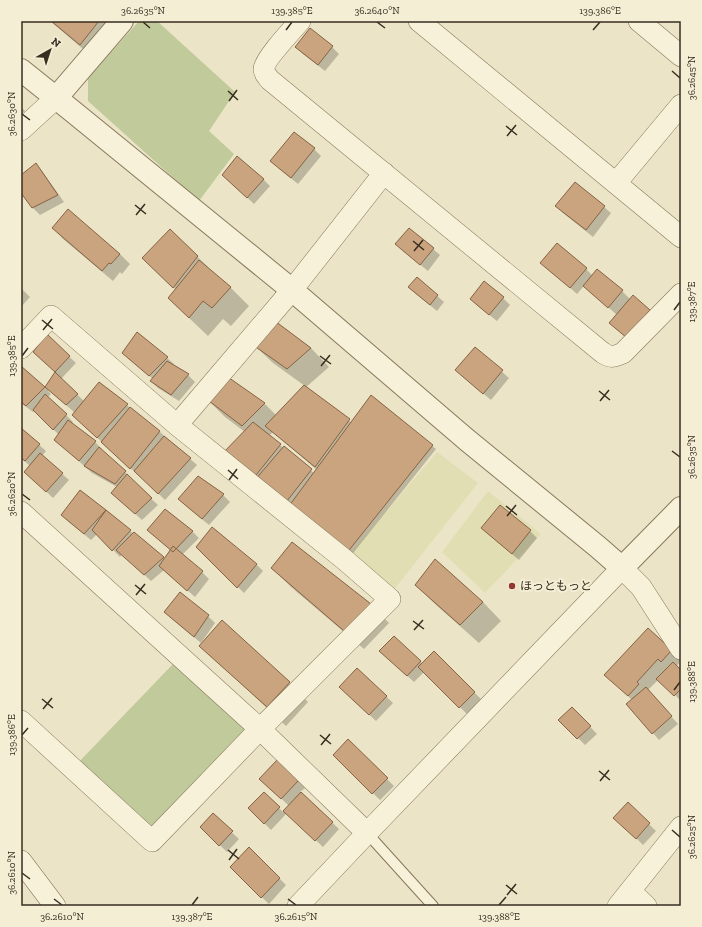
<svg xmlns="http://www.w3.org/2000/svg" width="702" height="927" font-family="'Zilla Slab','Noto Sans JP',serif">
	<rect width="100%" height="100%" fill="#ece4c6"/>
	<path fill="#e2deb4" d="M437,452L478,483L393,591L351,553Z
		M488,491L541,534L485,593L442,552Z"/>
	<path fill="#c0ca9a" d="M139,21H157L235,92L209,131L234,154L199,201L88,101V78Z
		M173,664L249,731L147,832L76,765Z"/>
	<path fill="#0003" fill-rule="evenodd" d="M50,21H118L90,55Z
		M310,29L332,47L339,54L325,71L303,54L296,47Z
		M21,107L25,111L21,114Z
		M314,149L321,156L298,184L278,168Z
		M36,164L42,171L64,202L40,215L33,208L21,191V177Z
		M223,175L263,179L270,186L254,204Z
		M557,206L604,207L611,213L593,237L563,213Z
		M53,228L120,254L130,264L122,274L120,272L113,281L63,239Z
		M170,230L208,267L207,268L230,287L249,306L231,326L223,319L208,336L188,317L169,298L176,290L144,258Z
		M433,249L440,255L428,271L403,251Z
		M542,263L586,269L593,276L597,270L622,291L630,299L633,296L656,318L617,315L584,286L577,294Z
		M417,278L444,302L437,311L416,294L409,287Z
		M484,283L503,298L510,305L497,321L478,306L471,299Z
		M21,288L30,297L21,307Z
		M275,322L311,348L329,367L305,388L352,423L372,397L436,449L350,557L229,463L245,432L225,417L206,398L225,377L265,404L277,416L305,386L273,363L254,345ZM273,432L317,470L314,473L269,436Z
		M47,336L76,363L61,379L84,401L99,384L127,405L133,411L160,432L197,465L165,500L138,474V475L104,444L73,415L75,413L49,390L48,391L51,394L48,397L73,422L71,424L95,442L102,449L101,450L125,472L132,479L131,480L158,505L142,520L119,499L117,487L92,473L63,447L59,435L35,411L33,412L21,403V368L45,388L56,372L41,359Z
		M475,348L509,378L491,400L463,377Z
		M123,353L167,358L174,364L173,366L188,375L195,382L179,401L158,388L151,381L153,379L130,360Z
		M21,429L46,451L42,456L69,480L53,498L32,478L30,466L21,458Z
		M81,491L165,559L192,531L199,538L182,555L202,572L209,579L195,597L164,570L151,581L122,554L120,557L97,534L91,540L69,522L62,515Z
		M223,495L230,502L209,525L186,506Z
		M500,506L530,531L537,538L519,560L489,535L482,528Z
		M197,547L256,564L263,571L244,593Z
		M435,561L483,602L501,621L479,643L435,604L416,585Z
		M272,568L370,604L389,623L364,649L291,587Z
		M180,593L208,616L215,623L201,643L172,619Z
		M222,621L289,683L308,702L286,726L220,664Z
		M394,637L423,664L434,653L481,699L467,714L424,672L414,682L388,658Z
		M671,651L681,661L676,667L681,671V701L659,679L648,690L678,724L659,740L653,733L632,700L606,675Z
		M357,669L393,703L376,721L347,694Z
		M572,708L597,734L585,745L560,720Z
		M348,741L394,786L380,800L334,755Z
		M277,761L305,788L300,792L339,829L323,847L287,813L271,830L249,808L264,793L283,812L289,806L261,779Z
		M628,804L656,831L643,845L622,824Z
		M213,815L239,839L227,852L201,827Z
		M249,848L286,885L269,904L231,867Z"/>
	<path fill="#c9a47e" stroke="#856344" d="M51,21H99L80,45Z
		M310,28L333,46L318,65L295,47Z
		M294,132L315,148L291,178L270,161Z
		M237,156L264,179L247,198L222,175Z
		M36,163L58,195L32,208L21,193V175Z
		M575,182L605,206L586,230L555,206Z
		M68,209L120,254L111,264L109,263L102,271L52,228Z
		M409,228L434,248L420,265L395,244Z
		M170,229L198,256L173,288L142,258Z
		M557,243L587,268L570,288L540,263Z
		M199,260L231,287L212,308L203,301L189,318L168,298Z
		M597,269L623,290L608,308L583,286Z
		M417,277L438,295L430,305L408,287Z
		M484,281L504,297L489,315L470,299Z
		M633,295L650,310L627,338L609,323Z
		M275,321L311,348L287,369L253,345Z
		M137,332L168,357L149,376L122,353Z
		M47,334L70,356L55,372L33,352Z
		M475,347L503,370L483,394L455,370Z
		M167,361L189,374L171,395L150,381Z
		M21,366L45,387L26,406L21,402Z
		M55,372L78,394L66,405L45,387Z
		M225,375L265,403L242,426L205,398Z
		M99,382L128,404L97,438L72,415Z
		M304,385L350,419L315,467L265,426Z
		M45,394L67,414L53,430L33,410Z
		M371,395L433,445L346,554L289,506Z
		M130,407L160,431L130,469L101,442Z
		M68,420L96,441L79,461L54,440Z
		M253,422L281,444L252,480L220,456Z
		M21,428L40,444L25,461L21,458Z
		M164,436L191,458L158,494L134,471Z
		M284,446L312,469L283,506L254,481Z
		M99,447L126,471L115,484L84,466Z
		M40,453L63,473L46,492L24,472Z
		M127,474L152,498L135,514L111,493Z
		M198,476L224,494L202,519L178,499Z
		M80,490L106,510L84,534L61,515Z
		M500,505L531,530L512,554L481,528Z
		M165,509L193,531L173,552L147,530Z
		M106,510L131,530L112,551L92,530Z
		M212,527L257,564L237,588L196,547Z
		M134,532L164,557L144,575L116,550Z
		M292,542L371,604L344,631L271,568Z
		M173,546L203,571L187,591L159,566Z
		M435,559L483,602L460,625L415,585Z
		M180,592L209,615L194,637L164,612Z
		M222,620L290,682L267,707L199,646Z
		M648,628L672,650L661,662L658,659L637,682L639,684L628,696L604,675Z
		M394,636L421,661L407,676L379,651Z
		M434,651L475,692L459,708L418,667Z
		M673,662L681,670V689L674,696L656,679Z
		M357,668L387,696L369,715L339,687Z
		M646,687L672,716L652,734L626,704Z
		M572,707L591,726L577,739L558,720Z
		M348,739L388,778L372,794L333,755Z
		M277,760L299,780L281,799L259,779Z
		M264,792L280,807L264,824L248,808Z
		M301,792L333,822L315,841L283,811Z
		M628,802L650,823L636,839L613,818Z
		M213,813L233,831L219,846L200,827Z
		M249,847L280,878L261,898L230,867Z"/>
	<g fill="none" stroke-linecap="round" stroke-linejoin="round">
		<g stroke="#87775d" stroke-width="12">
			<path id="service" d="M367,833L433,906"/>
		</g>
		<g stroke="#87775d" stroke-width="22">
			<path id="minor" d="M300,21C293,29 264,60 264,69C264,74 267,76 270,80L603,353C611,358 614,357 623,353L681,294
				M419,21L681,237
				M639,21L681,56
				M21,130L56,98
				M616,183L681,105
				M21,348L51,316L177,425L345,560L390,599L260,729L152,841L21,721
				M177,425L292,290L384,173
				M21,512L260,729L367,833
				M21,861L55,906
				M630,891L646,906
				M298,906L367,833L622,568L641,587L681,649
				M618,906L681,827"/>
		</g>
		<g stroke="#87775d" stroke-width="24">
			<path id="tertiary" d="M21,70L71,110L292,290L467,440L598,547L622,568L681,508
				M56,98L122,21"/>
		</g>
		<use href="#service" stroke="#f7f1d9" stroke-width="10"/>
		<use href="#minor" stroke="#f7f1d9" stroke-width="21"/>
		<use href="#tertiary" stroke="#f7f1d9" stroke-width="22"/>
	</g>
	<path fill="none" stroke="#382d20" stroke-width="1.5" d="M143,22L150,28M377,22L385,28M286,30L292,22M593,30L600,22M672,71L680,78M228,91L238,100M229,101L237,90M22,114L30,120M506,126L517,135M507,136L516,125M135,205L146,214M136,215L145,204M413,241L424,250M414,251L423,240M674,310L680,302M42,320L53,329M43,330L52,319M22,356L28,348M320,356L331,364M321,366L330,355M599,391L610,400M600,401L609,390M672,451L680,457M228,470L238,479M229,480L237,469M22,494L30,500M506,506L517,515M507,516L516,505M135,585L146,594M136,595L145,584M413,621L424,629M414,630L423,620M674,690L680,682M42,699L53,708M43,709L52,698M22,735L28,728M320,735L331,744M321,745L330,734M599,771L610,780M600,781L609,770M672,830L680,837M228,850L239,859M229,860L237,849M22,873L30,879M506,885L517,894M507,895L516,884M54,899L62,905M288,899L296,905M192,905L198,897M499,905L506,897"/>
	<circle fill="#93372f" stroke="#f4eed5" stroke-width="1.5" cx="512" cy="586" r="4"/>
	<g text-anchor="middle" stroke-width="4" stroke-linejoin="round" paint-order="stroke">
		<g font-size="12" fill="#382d20" stroke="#f4eed5" text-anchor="start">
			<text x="520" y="590">ほっともっと</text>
		</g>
	</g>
	<rect width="702" height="927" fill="none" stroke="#f4eed5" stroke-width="44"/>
	<g transform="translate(50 50) rotate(39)" stroke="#f4eed5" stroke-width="3" paint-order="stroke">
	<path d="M0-3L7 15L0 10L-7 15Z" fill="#382d20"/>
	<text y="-6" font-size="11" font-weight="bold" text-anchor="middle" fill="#382d20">N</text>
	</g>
	<rect x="22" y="22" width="658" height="883" fill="none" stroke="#382d20" stroke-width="1.5"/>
	<g font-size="10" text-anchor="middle" fill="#382d20">
		<text x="143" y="14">36.2635°N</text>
		<text x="292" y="14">139.385°E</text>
		<text x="377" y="14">36.2640°N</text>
		<text x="600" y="14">139.386°E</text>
		<text transform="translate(691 78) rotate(-90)" y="4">36.2645°N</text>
		<text transform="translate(11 114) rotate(-90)" y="4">36.2630°N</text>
		<text transform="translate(691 302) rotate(-90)" y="4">139.387°E</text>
		<text transform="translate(11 356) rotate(-90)" y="4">139.385°E</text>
		<text transform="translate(691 457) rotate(-90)" y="4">36.2635°N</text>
		<text transform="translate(11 494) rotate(-90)" y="4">36.2620°N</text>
		<text transform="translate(691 682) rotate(-90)" y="4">139.388°E</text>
		<text transform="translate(11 735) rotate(-90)" y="4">139.386°E</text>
		<text transform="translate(691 837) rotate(-90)" y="4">36.2625°N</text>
		<text transform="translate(11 873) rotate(-90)" y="4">36.2610°N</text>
		<text x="62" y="920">36.2610°N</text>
		<text x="192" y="920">139.387°E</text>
		<text x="296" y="920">36.2615°N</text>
		<text x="499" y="920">139.388°E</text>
	</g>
</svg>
